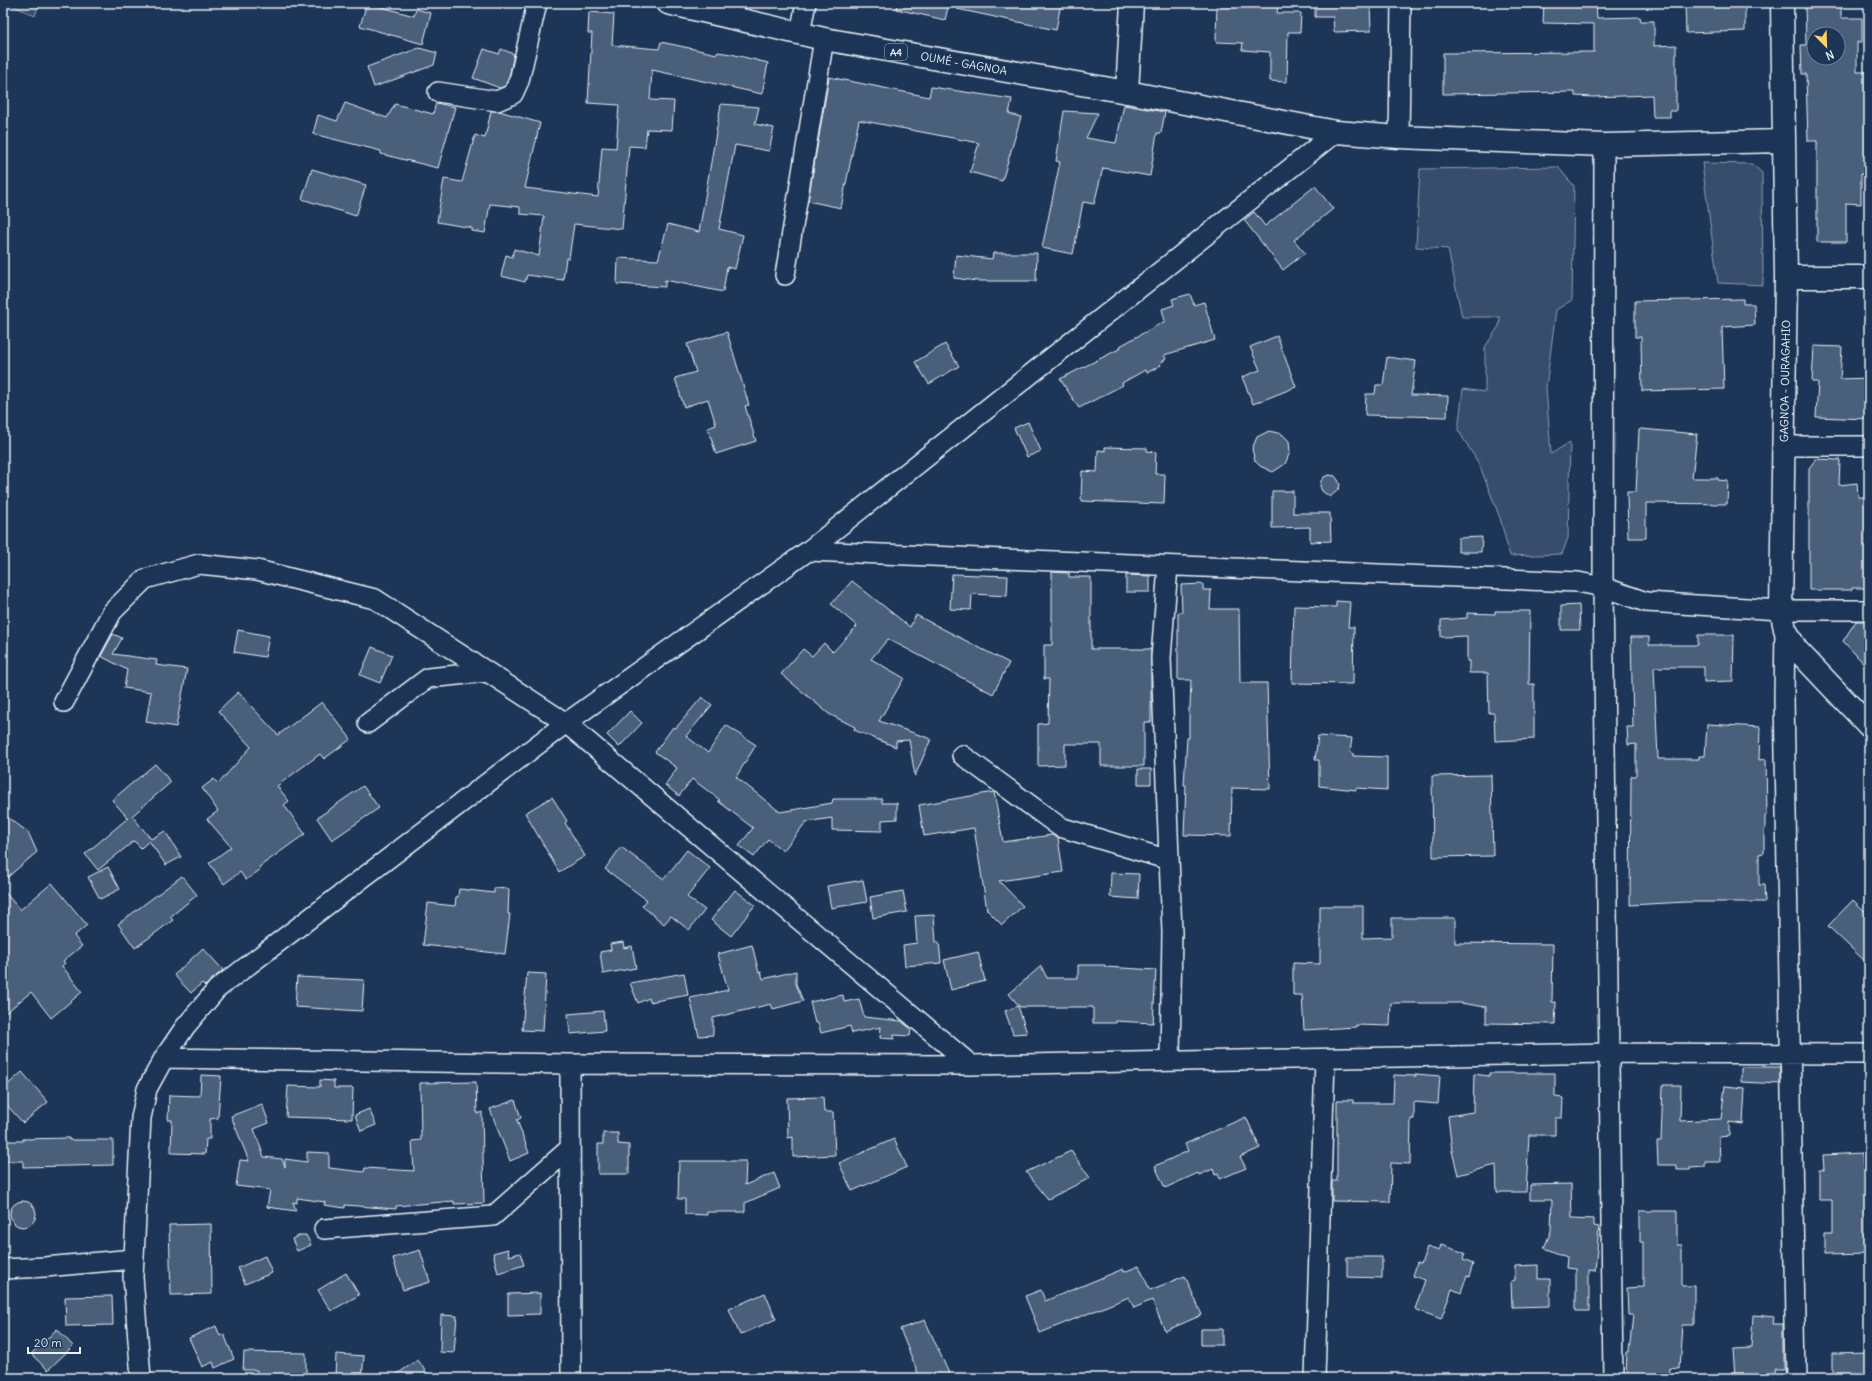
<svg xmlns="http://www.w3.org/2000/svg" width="1872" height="1381" font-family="Delius,sans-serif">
	<rect width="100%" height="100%" fill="#1d3557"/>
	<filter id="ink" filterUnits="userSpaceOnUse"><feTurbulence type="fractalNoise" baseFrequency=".025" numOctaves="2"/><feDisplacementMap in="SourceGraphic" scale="8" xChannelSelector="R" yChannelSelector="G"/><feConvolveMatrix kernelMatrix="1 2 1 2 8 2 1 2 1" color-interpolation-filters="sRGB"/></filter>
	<g filter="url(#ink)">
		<path fill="#374d6c" stroke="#909fb2" d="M7,3H39L35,16Z
			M1702,163L1752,164L1762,173L1763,285L1718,283Z
			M1558,167L1574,186L1572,300L1556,310L1546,387L1551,454L1570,442L1568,538L1562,554L1510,556L1500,518L1479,464L1458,430L1463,389L1485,392V347L1499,326L1500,317H1462L1448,249L1416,247L1420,169Z"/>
		<path fill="#495e7a" stroke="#e8f1f8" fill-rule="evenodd" d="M367,3L414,16L416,9L431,13L423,44L360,26Z
			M897,3H949L945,20L896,9Z
			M958,3H1061L1056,30L957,9Z
			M1217,3H1278L1277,13H1301L1300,32H1288L1287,82L1270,81V52L1242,50L1243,43L1216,42Z
			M1315,3H1370L1371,31L1334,32L1333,17H1315Z
			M1544,3H1596L1597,18L1640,17L1641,21H1654V46L1676,45V111H1670V117H1653L1652,95L1593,97L1575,96V92L1443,94V53L1594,52V24L1543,23Z
			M1685,3H1745V31L1686,33Z
			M1805,3H1841V18H1862V42H1857V72H1869V163H1867V174H1861V204L1846,203V242H1817V141H1808L1806,74H1802L1801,45H1806ZM1814,34H1838V58H1814Z
			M589,12L614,14L612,45L659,49L661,42L717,54L718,52L731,54L768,63L762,94L652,70L650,100L674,101L672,130L647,129L645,147L629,146L622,229L574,224L569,258H566L563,280L527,275L525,282L501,276L506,255L512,257L514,249L539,256L544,216L520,214V207L490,204L485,233L472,231V228L437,222L444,179L462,182L475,135L485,138L491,111H499L540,123L525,188L598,197L602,147L616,148L619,105L588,103L592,33H588Z
			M419,48L437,53L434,65L374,87L367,67Z
			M484,49L499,54L501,49L514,54L509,77L505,86L500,88L473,78Z
			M829,77L929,97L931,87L1012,99L1009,114L1021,117L1002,181L970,172L979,143L859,120L841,208L808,201Z
			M345,103L387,118L395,104L433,114L436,103L455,107L438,168L381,154V151L313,134L318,115L337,121Z
			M721,104L759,107L755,124L774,128L769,151L735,145L719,229L743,235L735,269L727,267L723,292L665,280V287L617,284L618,258L658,260L668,224L699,232Z
			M1124,105L1165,112L1161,133H1157L1150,176L1103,168L1094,204L1083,202L1073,254L1042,248L1060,162L1056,161L1064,111L1098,113L1086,138L1116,143Z
			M312,169L366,185L356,216L302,199Z
			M1315,186L1333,209L1294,240L1305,253L1283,270L1244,220L1254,212L1265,226Z
			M993,253H1037L1036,281H977L954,278L956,255L992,259Z
			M1190,294L1194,305L1204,302L1215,340L1164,355L1166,359L1160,363L1161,365L1147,373L1145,370L1122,383L1123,385L1079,408L1060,379L1121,348L1120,346L1165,321L1162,309L1174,305L1172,299Z
			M1743,299V304H1754L1755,325L1722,327L1724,389L1642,391L1641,337H1635V301Z
			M727,332L749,405L745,406L756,441L716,454L708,428L716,425L708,399L684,407L675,378L696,372L687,344Z
			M1277,336L1296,387L1253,404L1242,377L1260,370L1250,347Z
			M945,344L959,366L929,384L915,362Z
			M1814,346L1842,347L1840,379L1869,378V419L1816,417L1818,382H1812Z
			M1387,357L1416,361L1411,395L1448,396L1447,417L1365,415L1366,394H1375L1376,385H1383Z
			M1028,422L1041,451L1027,457L1014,428Z
			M1641,429L1697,434L1692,478H1718V480L1728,481L1727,504L1646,503V538H1628L1627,492H1636L1639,430Z
			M1269,431L1282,434L1289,441L1290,452L1285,464L1273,472L1260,466L1255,461L1252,449L1257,437Z
			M1105,447L1147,448V451L1156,452L1155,474H1165L1164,504L1081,501L1082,471L1097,472L1098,450L1105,451Z
			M1816,459L1840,460L1839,485L1857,483L1858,497H1869V588H1852V590H1809V468Z
			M1329,475L1335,476L1338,480L1340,485L1338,490L1330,497L1322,491L1320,486L1321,481L1324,477Z
			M1272,491H1293V513H1330L1331,541L1310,542V527L1272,528Z
			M1482,537L1481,552H1458V538Z
			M1052,572L1069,573V577H1091V649H1151V722H1144V766H1101V744H1065V765L1038,766V724L1048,723L1049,679H1044V645H1052Z
			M952,574L1008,576L1007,596L972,594L971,610L950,609Z
			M1126,575L1150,576V592H1126Z
			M852,581L910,627L916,615L1009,663L993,694L888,639L871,659L904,678L879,721L931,739L915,776L909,740L896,741V747L854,730L855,727L829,714L781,674L803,649L812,656L824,643L833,652L857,626L831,604Z
			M1203,584V590H1211L1210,609H1239L1240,683H1267L1270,789L1232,788L1231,836L1184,835L1186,785H1184L1187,738H1189V708H1190L1191,680H1178V612H1182L1181,585Z
			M1336,601L1350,602L1348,627H1354L1353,684L1292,683L1294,606L1336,607Z
			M1579,605L1580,630H1561V606Z
			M1495,611H1530L1529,684H1534V739L1495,741L1494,713H1489L1488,673H1469V661H1467V636L1441,637V620L1467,618V613L1495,614Z
			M1856,621H1869V669L1843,641Z
			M238,630L269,636L265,657L234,652Z
			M113,634L122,638L113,654L157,660L156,665L187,669L176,727L146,722L151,692L124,688L127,670L101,656Z
			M1698,635H1734L1733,681L1704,682V667H1654L1658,759H1699V756H1705L1707,724L1760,727L1759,760L1766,759L1767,816H1765V829H1764V853L1759,854V885H1764L1765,902H1686L1630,905L1631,776H1636V744L1628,745L1627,727H1633L1631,637H1649V645H1698Z
			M372,647L392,655L380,683L360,675Z
			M238,692L278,735L322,702L351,739L324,759L320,754L277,786L289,801L284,805L305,834L259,867L261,869L246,880L240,872L224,884L209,863L231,847L207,819L218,811L202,788L214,779L218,784L251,747L218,711Z
			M702,697L712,705L686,736L708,753L726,725L756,745L736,777L780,812L832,803L833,799H882V803H897V819L882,820V831L832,830V818L806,822L783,851L768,839L754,857L739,846L753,828L718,801L720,800L692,779L679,796L665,785L677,768L655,752L673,727L675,729Z
			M630,711L642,723L619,747L607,735Z
			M1318,736L1352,738L1350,752L1353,753V756L1387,757V790L1356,788V790L1319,786V760H1315Z
			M155,764L171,782L132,816L151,839L165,831L181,857L166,865L149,841L141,848L134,841L98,870L85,854L128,818L112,800Z
			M1138,769H1151V784H1138Z
			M1491,775L1493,856L1433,857L1432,776Z
			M363,786L379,808L332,840L317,818Z
			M994,792L1003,842L1052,835L1058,838L1063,872L999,881L1023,906L1002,925L987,910L974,828L924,836L919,805Z
			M552,797L567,821L565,823L585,856L559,872L525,813Z
			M3,814L28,832L37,852L3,881Z
			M621,847L664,879L687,850L710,868L687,897L705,910L689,930L671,916L664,924L642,906L647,900L605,869Z
			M108,867L120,889L100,899L88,877Z
			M1111,873L1139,874L1138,899L1110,897Z
			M182,876L197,895L170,917L173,920L135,948L118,924Z
			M863,880L867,902L831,908L827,886Z
			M52,883L87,925L74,936L82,946L63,961L65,963L62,966L82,992L51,1018L31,992L3,1015V890L20,910Z
			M494,888L509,889L508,914H510L505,954L423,945L428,903L455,906L456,897H458L459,889L494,893Z
			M735,890L755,905L731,936L711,920Z
			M903,891L907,912L873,918L870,897Z
			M1853,900L1869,915V965L1828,926Z
			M1320,906H1363V938L1392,937V918H1455V943L1553,944L1552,1002H1556L1555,1024L1486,1023V1007L1460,1003H1391L1390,1026L1356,1025V1027L1304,1030L1302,995H1293V963L1320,964Z
			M934,915L936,942H939L941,963L905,966L903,945L917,943L915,916Z
			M623,942L624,948L632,946L636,968L603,974L600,952L611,950L610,944Z
			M752,945L759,973L761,972L763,979L796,971V984L803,1001L773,1009L771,1004L713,1018V1035L699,1036L690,998L728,990L718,954Z
			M203,948L223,970L205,986L202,983L191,993L174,975Z
			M978,952L985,981L951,990L944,960Z
			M1078,965H1105V967L1156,970L1153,1023L1116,1021V1023H1093V1007H1020L1009,994L1041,966L1047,978H1078Z
			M527,973L546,974L543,1031L522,1030Z
			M684,973L688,995L650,1002L649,998L638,1003L630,983Z
			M297,977L364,980L362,1011L295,1007Z
			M843,995L844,1002L859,999L864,1017L901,1021L911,1029L910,1036L894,1035V1039L880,1038L881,1027L852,1033L850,1026L821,1033L818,1023H815L810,1002Z
			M1018,1006L1027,1033L1013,1034L1005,1011Z
			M603,1011L605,1031L570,1034L568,1014Z
			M1741,1067H1780V1084L1741,1082Z
			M22,1072L48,1102L23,1123L3,1101V1089Z
			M1489,1073H1555V1097L1563,1098L1562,1118H1555V1135H1529L1526,1192H1497L1496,1165L1458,1175L1452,1151L1448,1116L1473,1112L1474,1074L1489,1076Z
			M1416,1074L1440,1076L1438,1104L1414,1102V1119H1411L1410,1164L1391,1163L1390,1202L1332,1201V1181H1337V1100H1353V1103H1393L1394,1075L1416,1076Z
			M201,1075L221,1076L218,1118L210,1119V1139H206L205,1154L171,1153L172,1120H168L169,1095L200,1096Z
			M320,1080L334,1081V1088H353L352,1119L286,1117L288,1086L320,1087Z
			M476,1082L477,1114L482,1112L484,1203L454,1204V1201L396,1206V1209L345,1205V1208L324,1205L325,1202L297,1198V1203L293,1202L296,1211L267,1207L270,1190L236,1186L240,1160L249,1161L231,1116L262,1104L269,1123L254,1129L264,1157L282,1159L285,1167V1159L307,1162V1152L329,1153V1168L364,1172L365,1168L414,1171L412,1141L421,1140L420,1083Z
			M1663,1085H1681L1680,1121L1721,1119L1725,1086L1745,1088L1743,1124L1729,1122V1136L1719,1137L1720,1162H1705V1167L1690,1168V1170H1677V1165H1658L1657,1141H1661Z
			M823,1097L824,1112H833L835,1155L793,1157V1137L788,1138L787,1098Z
			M515,1100L521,1118L517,1120L529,1153L510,1161L490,1109Z
			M369,1109L376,1125L361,1131L355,1115Z
			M1246,1117L1260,1148L1240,1157L1246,1168L1220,1179L1218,1174L1215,1175L1213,1169L1199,1175L1198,1173L1165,1188L1155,1166L1188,1151L1185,1144Z
			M603,1133H618V1144L629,1145V1174H598V1144H603Z
			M69,1138V1140H113V1165L23,1167V1161H3V1141H23V1139Z
			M894,1139L907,1167L852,1191L839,1163Z
			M1071,1151L1090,1178L1048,1199L1026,1172Z
			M1862,1153L1863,1167H1869V1253L1824,1254V1234H1832V1199H1819V1170H1824L1823,1155Z
			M679,1161H746L745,1185L774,1173L780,1188L745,1203V1212H707V1215L685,1214V1199H678Z
			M1571,1184L1572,1218L1594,1219V1226L1599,1227L1595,1271L1589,1270V1311H1576V1269L1566,1268L1567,1257L1544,1248L1551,1231L1552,1200H1530V1185Z
			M10 1214a13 13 0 1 1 26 0a13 13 0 1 1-26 0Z
			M1640,1211H1677V1245H1682V1285H1694V1325H1683L1680,1368L1671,1367L1670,1378H1626L1627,1352H1629L1633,1315H1628L1627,1288L1643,1287V1242H1640Z
			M211,1224L212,1294L171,1295L169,1225Z
			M301,1235H306L311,1245L297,1251L292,1239Z
			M1441,1245L1465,1253L1463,1260L1473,1264L1469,1277L1467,1276L1461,1293L1452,1289L1441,1319L1415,1309L1425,1280L1413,1276L1417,1263L1421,1264L1427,1247L1439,1251Z
			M508,1249L509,1256L520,1253L524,1265L498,1273L493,1253Z
			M420,1250L430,1282L403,1290L393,1258Z
			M265,1256L272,1273L245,1284L238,1268Z
			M1347,1257H1382V1278L1347,1277Z
			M1538,1265V1279H1550V1306L1512,1307L1511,1281L1515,1280V1266Z
			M1139,1266L1150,1290L1185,1276L1202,1315L1165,1331L1152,1300L1134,1308L1129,1297L1040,1333L1025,1296L1041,1290L1045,1301L1123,1269L1124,1272Z
			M346,1273L359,1295L331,1311L318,1290Z
			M540,1293V1314L508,1315V1294Z
			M765,1293L776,1319L740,1335L729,1309Z
			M112,1296L113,1325L66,1326L65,1297Z
			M441,1315L457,1316L454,1353L440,1352Z
			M1753,1316L1775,1318L1774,1324H1784V1369H1775L1776,1378H1735L1733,1348L1751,1347Z
			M925,1320L951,1378H920L900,1329Z
			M216,1326L220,1336L224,1334L234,1359L215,1368L213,1362L202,1367L189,1338Z
			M57,1329L73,1346L48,1370L31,1354Z
			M1201,1329H1222V1345H1201Z
			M244,1352L306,1353V1378H256L257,1370H243Z
			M1869,1353V1378H1833V1354Z
			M336,1354L364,1356L362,1378L335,1377Z
			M418,1360L430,1378H391Z"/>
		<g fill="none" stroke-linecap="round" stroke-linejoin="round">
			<g stroke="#e8f1f8" stroke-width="22">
				<path id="street" d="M800,33L806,3
					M438,92L497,101L513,94L519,81L537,3
					M1399,137L1401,3
					M1604,145L1603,587L1613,1378
					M785,275L824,39
					M1784,446H1869
					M808,551L1578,582L1603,587L1646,602L1781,610H1869
					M1168,566L1161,658L1172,932L1170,1060
					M1785,629L1784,697L1796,1378
					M64,702L112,612L145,579L199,564L257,570L375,599L566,723L971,1065
					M368,723L428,678L487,672
					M962,755L1060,827L1169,860
					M164,1058L570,1064L971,1065L1609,1053L1869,1054
					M570,1064L571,1378
					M324,1229L493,1216L570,1148
					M3,1269L45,1267L134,1259
					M141,1378L133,1277L141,1118L147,1089L164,1058L185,1027L217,989L566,723L808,551L1336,132
					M1315,1378L1325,1059"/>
			</g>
			<g stroke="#e8f1f8" stroke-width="25">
				<path id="secondary" d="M1782,3L1786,277L1781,610L1785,629L1796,649L1869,726
					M1127,92L1336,132L1399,137L1604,145L1784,141
					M1786,277H1869"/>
			</g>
			<g stroke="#e8f1f8" stroke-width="25">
				<g id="primary">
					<path id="s1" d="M668,3L824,39L1127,92L1132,3"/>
				</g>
			</g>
			<use href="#street" stroke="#1d3557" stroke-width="19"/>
			<use href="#secondary" stroke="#1d3557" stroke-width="22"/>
			<use href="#primary" stroke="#1d3557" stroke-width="22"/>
		</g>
	</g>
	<g text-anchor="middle" stroke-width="3.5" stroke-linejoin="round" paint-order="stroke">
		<rect fill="#1d3557" stroke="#abb9c8" stroke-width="1" x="885" y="44" width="22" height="16" rx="3"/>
		<g font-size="10" font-weight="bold" fill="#e8f1f8">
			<text x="896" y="56">A4</text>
		</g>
		<g font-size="11" fill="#e8f1f8" stroke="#1d3557">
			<text dy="4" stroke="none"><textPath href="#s1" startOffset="302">OUMÉ - GAGNOA</textPath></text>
			<text transform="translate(1785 381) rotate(-89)" y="4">GAGNOA - OURAGAHIO</text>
		</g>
	</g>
	<rect width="1872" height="1381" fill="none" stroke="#1d3557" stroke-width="16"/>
	<rect x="8" y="8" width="1856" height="1365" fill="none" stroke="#e8f1f8" stroke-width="1.5" filter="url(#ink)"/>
	<g transform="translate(1826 46) rotate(157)"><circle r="19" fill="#1d3557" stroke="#6e8097"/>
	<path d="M0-3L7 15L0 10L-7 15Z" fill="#ffd166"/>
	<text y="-6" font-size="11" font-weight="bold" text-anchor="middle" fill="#e8f1f8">N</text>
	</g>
	<path d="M28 1347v6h52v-6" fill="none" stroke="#e8f1f8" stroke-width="2"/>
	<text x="34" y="1347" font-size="12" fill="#e8f1f8" stroke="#1d3557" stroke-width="3" paint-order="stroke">20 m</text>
</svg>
